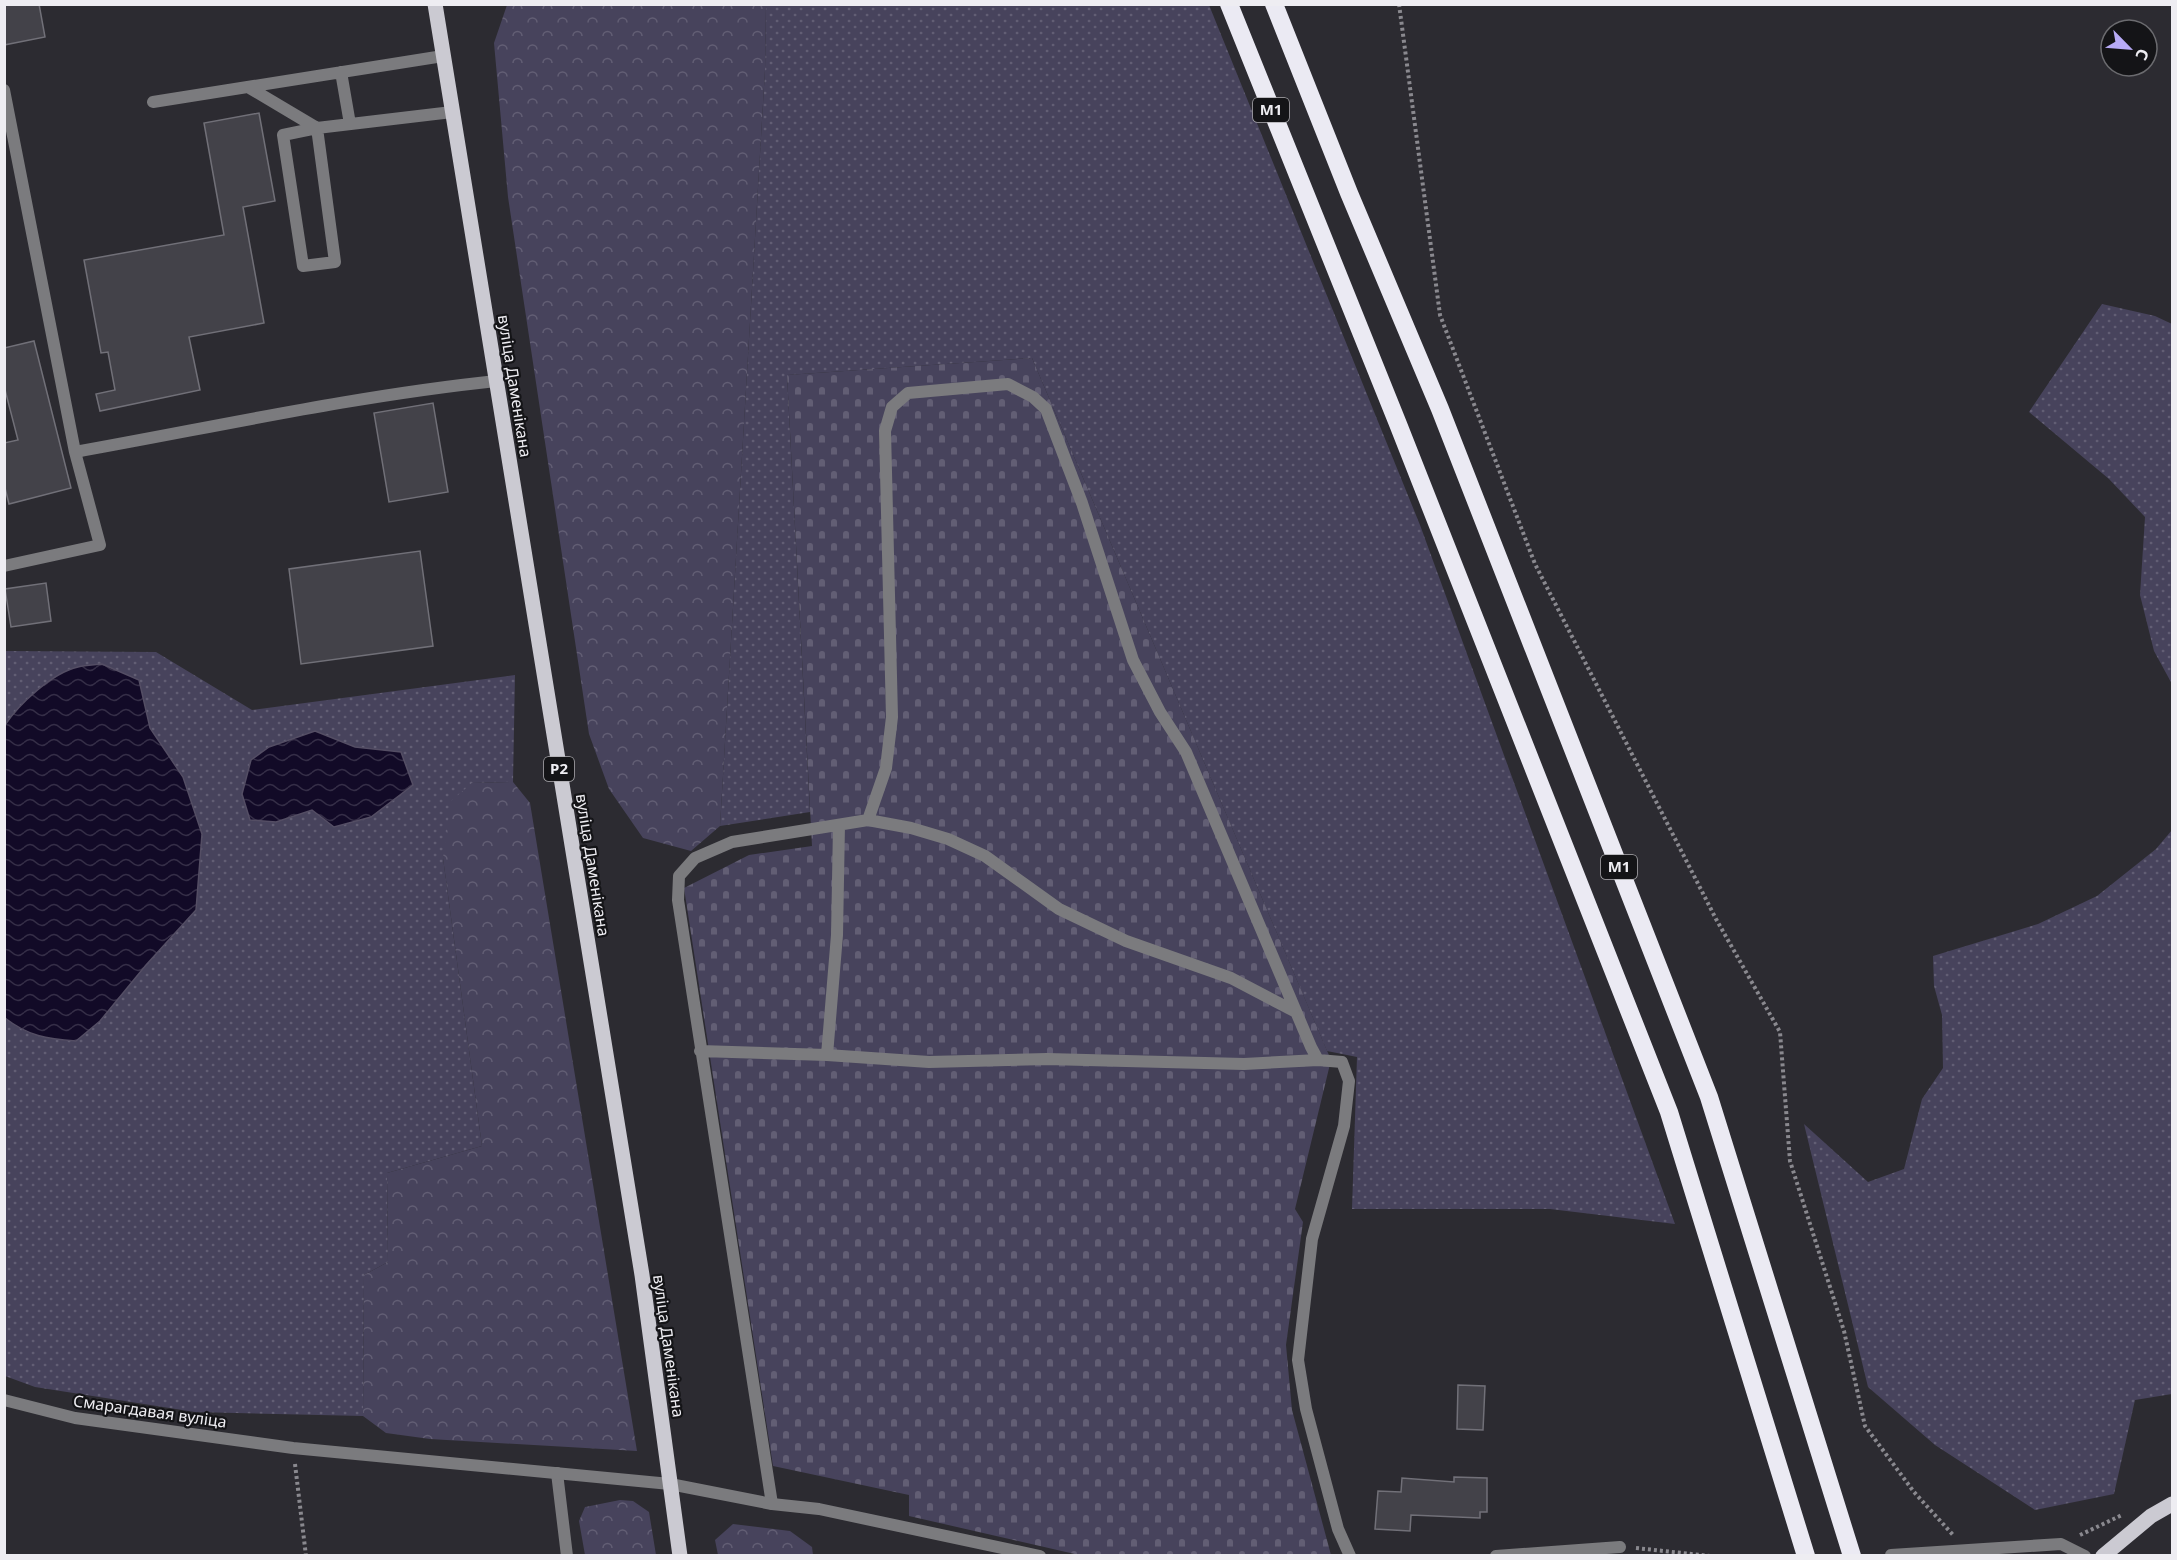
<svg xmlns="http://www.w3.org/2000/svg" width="2177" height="1560" font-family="'Noto Sans',sans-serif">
	<defs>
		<pattern id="grass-dots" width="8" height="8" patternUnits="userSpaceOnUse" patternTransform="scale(1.5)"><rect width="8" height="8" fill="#47435c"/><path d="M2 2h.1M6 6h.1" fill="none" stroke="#625e74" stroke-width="1.8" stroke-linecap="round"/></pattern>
		<pattern id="forest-crowns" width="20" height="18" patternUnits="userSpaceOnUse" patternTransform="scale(1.5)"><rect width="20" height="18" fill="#47435c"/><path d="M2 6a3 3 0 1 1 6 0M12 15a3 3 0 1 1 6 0" fill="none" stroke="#625e74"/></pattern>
		<pattern id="cemetery-stones" width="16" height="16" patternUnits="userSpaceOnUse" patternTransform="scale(1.5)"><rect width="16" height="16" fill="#47435c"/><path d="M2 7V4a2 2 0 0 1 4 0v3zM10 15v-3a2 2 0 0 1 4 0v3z" fill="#625e74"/></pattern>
		<pattern id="water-waves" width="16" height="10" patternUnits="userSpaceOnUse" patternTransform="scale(1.5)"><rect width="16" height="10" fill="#120a27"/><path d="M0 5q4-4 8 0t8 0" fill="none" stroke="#352e47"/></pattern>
	</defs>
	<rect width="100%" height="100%" fill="#2c2b31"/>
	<path fill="url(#grass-dots)" d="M766,5H1209L1420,525L1675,1224L1550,1209H1352L1357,1057L1327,1051L1032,358L787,375L810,812L720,826L765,70Z
		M2102,304L2155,316L2172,324V684L2154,651L2140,595L2145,517L2109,479L2029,412Z
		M4,651L156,652L252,710L515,675L513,782L472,783L443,858L482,1146L387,1173L388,1262L364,1275L363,1416L195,1412L35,1387L5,1376Z
		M2172,830V1394L2135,1400L2114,1494L2035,1510L1935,1445L1868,1387L1804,1124L1868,1182L1904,1169L1922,1099L1943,1068L1942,1015L1934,986L1933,956L2038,924L2097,896L2156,849Z"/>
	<path fill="url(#forest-crowns)" d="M507,5H766L765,70L720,826L691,851L643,838L609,789L589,734L508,197L494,43Z
		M513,782L530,803L637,1451L430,1439L386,1433L363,1416L364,1275L388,1262L387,1173L482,1146L443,858L451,801L472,783Z
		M620,1500L633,1501L649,1512L656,1555H585L579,1521L585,1507Z
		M733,1524L790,1531L812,1547L813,1555H718L715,1540Z"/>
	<path fill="url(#cemetery-stones)" d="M1032,358L1331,1060L1295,1209L1303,1222L1286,1345L1292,1410L1331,1555H1079L909,1516V1495L773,1466L684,888L749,855L812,846L787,375Z"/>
	<path fill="url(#water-waves)" stroke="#544e64" stroke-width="1.5" d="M102,664L139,680L150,728L183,777L202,834L196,910L146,965L100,1021L76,1041C47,1039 28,1036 5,1018V725C19,704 52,673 78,667C86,665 94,665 102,664Z
		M315,731L355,747L401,752L413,785L371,817L334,827L312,810L276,822L250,820L242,794L251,760L269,747Z"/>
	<path fill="#434249" stroke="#717078" stroke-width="1.5" d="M4,4H39L45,37L4,45Z
		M259,113L275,201L243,207L264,323L189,337L200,390L100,411L96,394L115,390L108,352L101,353L84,260L224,235L204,123Z
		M34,341L71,488L9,504L4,484V443L18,440L4,386V348Z
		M433,403L448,492L389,502L374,413Z
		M420,551L433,646L301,664L289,569Z
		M46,583L51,621L11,627L5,589Z
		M1458,1385L1485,1386L1483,1430L1457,1429Z
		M1454,1477L1487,1478V1512H1480V1518L1411,1515L1410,1531L1375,1529L1378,1491L1401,1492L1402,1478L1454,1482Z"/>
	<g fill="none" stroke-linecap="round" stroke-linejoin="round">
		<path stroke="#8a898f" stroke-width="4" stroke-dasharray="3 3" stroke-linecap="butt" d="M1399,4L1440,315L1535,564L1716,919L1780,1032L1790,1161L1844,1331L1865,1426L1914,1492L1954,1536
			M295,1464L306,1556
			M2080,1535L2122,1515
			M1636,1548L1710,1556"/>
		<path stroke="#7b7b7e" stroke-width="12" d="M341,72L350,124
			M248,87L317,128
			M4,90L75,452C215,427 354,396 496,381
			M153,102L443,56
			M317,128L283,135L303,266L335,262L317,128L452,112
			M4,566L100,545L75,452
			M868,820L911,828L948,839L985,856L1059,909L1126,941L1231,978L1296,1012
			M700,1051L827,1055L837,935L839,825
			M827,1055L929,1062L1047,1059L1244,1064L1318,1060
			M557,1473L567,1556
			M772,1504L678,900L679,876L695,858L732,842L868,820L886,768L892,717L885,431L892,407L908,393L1008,384L1033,397L1046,409L1082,503L1133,660L1160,712L1186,752L1311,1047L1318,1060L1342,1062L1349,1081L1344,1126L1312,1239L1298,1360L1306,1409L1338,1529L1350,1556
			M1891,1555L2061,1544L2085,1556"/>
		<path stroke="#7b7b7e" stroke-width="12" d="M670,1484L772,1504L819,1509L1040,1556
			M1496,1556L1620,1547"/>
		<path stroke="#7b7b7e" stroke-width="12" d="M4,1400L75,1418L293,1448L670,1484"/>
		<path stroke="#cbcad2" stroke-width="15" d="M435,4L642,1275L680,1556
			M2103,1556L2151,1516L2172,1504"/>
		<path stroke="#ebeaf3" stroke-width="18" d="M1229,4L1398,424L1669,1112L1806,1556
			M1274,4L1349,193L1440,409L1709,1097L1852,1556"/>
	</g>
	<g text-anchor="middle" stroke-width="4.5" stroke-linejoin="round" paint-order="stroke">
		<g fill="#141417" stroke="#adacb0" stroke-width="1.5">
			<rect x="1253" y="98" width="36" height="24" rx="4.5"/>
			<rect x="544" y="757" width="30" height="24" rx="4.5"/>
			<rect x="1601" y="855" width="36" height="24" rx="4.5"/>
		</g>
		<g font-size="15" font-weight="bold" fill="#eeedf2">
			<text x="1271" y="115">М1</text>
			<text x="559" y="774">Р2</text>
			<text x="1619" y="872">М1</text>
		</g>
		<g font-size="16" fill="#eeedf2" stroke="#141417">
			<text transform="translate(515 386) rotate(81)" y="6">вуліца Даменікана</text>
			<text transform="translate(593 865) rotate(81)" y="6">вуліца Даменікана</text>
			<text transform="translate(669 1346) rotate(82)" y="6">вуліца Даменікана</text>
			<text transform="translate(150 1411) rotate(8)" y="6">Смарагдавая вуліца</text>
		</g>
	</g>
	<rect width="2177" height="1560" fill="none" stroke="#eeedf2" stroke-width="12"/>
	<g transform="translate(2129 48) rotate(115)"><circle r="28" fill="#141417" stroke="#6b6b6f" stroke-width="1.5"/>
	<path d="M0-4.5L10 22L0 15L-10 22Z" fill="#b8abf7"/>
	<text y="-9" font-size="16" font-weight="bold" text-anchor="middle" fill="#eeedf2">С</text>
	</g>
</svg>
